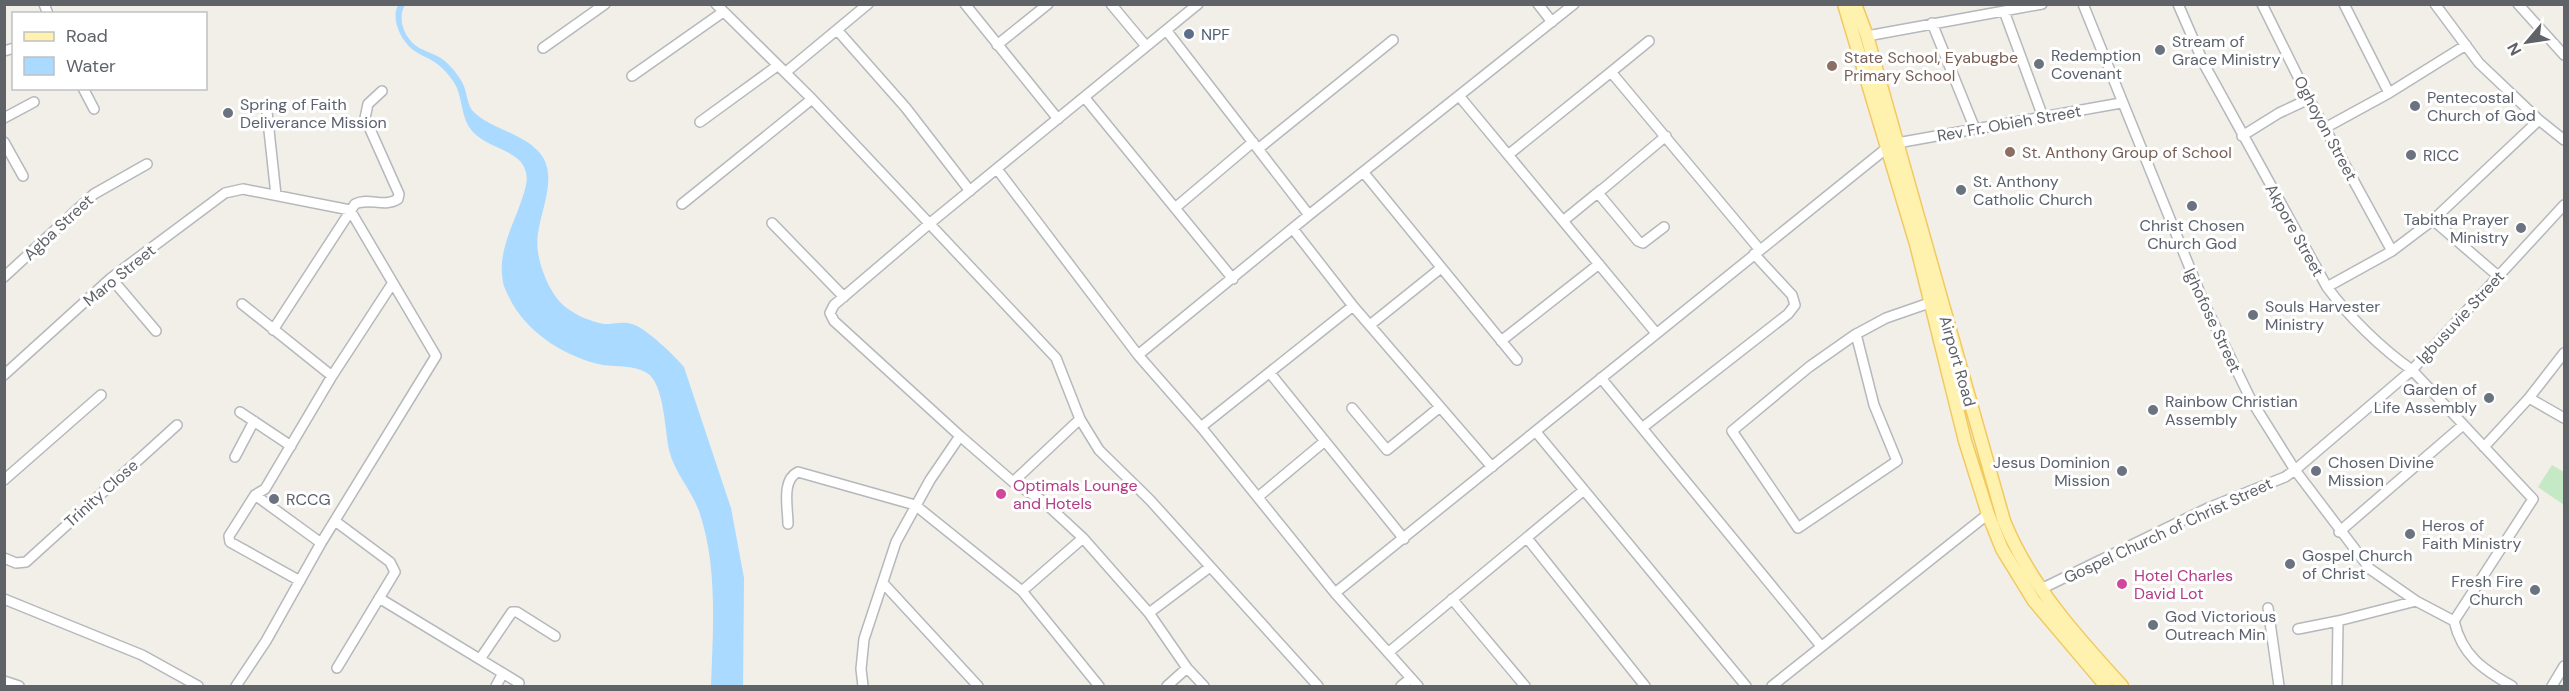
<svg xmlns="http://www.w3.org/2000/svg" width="2569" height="691" font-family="'DM Sans',sans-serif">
	<rect width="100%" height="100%" fill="#f1efe8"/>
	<path fill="#c5e8c5" d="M2552,465L2564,472V505L2538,487Z"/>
	<path fill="#aadaff" d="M398,5H405C397,18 404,36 415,45C425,53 439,53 450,66C455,71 460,78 463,84C467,92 467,103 472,110C486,127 520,132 538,151C564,178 532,221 538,252C540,268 549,290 560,302C570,313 590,322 605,324C613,324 624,321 632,324C646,328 675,356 684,367L731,508L744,578L743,686H711C713,629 718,566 699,511C691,489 675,474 669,450C665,431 664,383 647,373C635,365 617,367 603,365C568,358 530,335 512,303C509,297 504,288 503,282C496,248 519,217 526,185C528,177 526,167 519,160C506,148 486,146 473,132C461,119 463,101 456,86C453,80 447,73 442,68C432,58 422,57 412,49C400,39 391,19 398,5Z"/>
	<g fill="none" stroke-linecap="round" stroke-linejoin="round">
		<g stroke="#b5b8bc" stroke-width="12">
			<path id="minor" d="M44,4L48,14
				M716,4L812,99L1056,358L1080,419L1099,450L1150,500L1318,686
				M965,4L1058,119
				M1111,4L1146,46
				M1538,4L1552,22
				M2083,4L2204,303L2251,400L2295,470L2370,569L2416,601L2454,621C2462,655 2482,669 2512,686
				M2178,4L2204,64L2327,287C2348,316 2382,349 2412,370L2533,499L2454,621
				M2262,4L2309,99L2392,251
				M2344,4L2389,93
				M2435,4L2479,63L2539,120L2564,140
				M2518,4L2564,55
				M2004,11L2043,117
				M1932,23L1975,129
				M1166,30L1309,215
				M838,31L906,108L970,191
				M1867,36L2042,4
				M997,45L1048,4
				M543,48L605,4
				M4,51L14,48
				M786,72L868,4
				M1611,72L1649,41
				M632,76L723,12
				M83,88L94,109
				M1460,97L1656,333
				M1085,98L1233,279
				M267,112L276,195
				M4,118L34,102
				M700,122L777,66
				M2325,128L2389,93L2466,45
				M2242,136L2279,113L2309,99
				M4,142L23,176
				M1897,143L2121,103
				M1258,149L1393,40
				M1508,155L1611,72L1760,250
				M997,169L1138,355L1201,427L1335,593L1418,686
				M1364,173L1517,360
				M682,204L812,99
				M1175,208L1253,142
				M2433,220L2498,276
				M1563,221L1601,190
				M772,223L844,297
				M1664,227L1643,243L1638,241L1598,193L1666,136
				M1293,229L1353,306L1492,467
				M4,277L94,194L147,164
				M111,278L156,331
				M2327,287L2392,251L2433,220L2539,120
				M242,304L332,376L265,489L255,495L229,536L230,542L300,581
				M1370,325L1441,268
				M273,330L355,204C369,197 384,208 398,199L399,194L365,118L368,104L382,91
				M1856,334L1874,405L1897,461L1798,528L1732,431L1809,367L1856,334L1860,332L1886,318L1935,301
				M1501,341L1599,264
				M1138,355L1309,215L1574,4
				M1270,373L1404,539
				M4,375L111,278L225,193L243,189L350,210L436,356L321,543L266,641L236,686
				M332,376L392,284
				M1601,378L1821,646
				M2529,398L2564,418
				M1352,408L1387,450L1440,407
				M240,412L291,446
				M1201,427L1353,306
				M1642,428L1788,314L1795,305L1792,295L1754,254
				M1536,432L1746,686
				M960,436L1013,482L1043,501L1083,538L1149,613L1187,668L1204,686
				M2484,447L2529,398L2564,353
				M235,457L254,421
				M4,480L101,395
				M1013,482L1080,419
				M255,495L321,543
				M1258,497L1325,441
				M335,521L390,562L395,572L337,668
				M788,524C788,508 781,480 798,472L915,505L1022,591L1099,686
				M2339,532L2463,425
				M1527,538L1645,686
				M4,558L16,563L26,562L177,425
				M883,583L978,686
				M2041,589L2208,508L2285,477L2295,470L2412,370L2564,205
				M1022,591L1083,538
				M1335,593L1888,147
				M379,598L519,683
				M4,599L142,655L198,686
				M1452,599L1525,686
				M2268,608L2279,686
				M1149,613L1210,567
				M2298,629L2338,621
				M1389,652L1584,490
				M480,659L512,612H517L555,636
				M4,681L19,686
				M496,686L503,673
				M863,686L861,669L864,639L896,542L930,480L960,436L834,321L830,313L834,305L929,224L1198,4
				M1167,686L1187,668
				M1401,686L1411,678
				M1772,686L1988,514
				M2337,686L2338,621L2416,601
				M2552,686L2564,666"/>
		</g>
		<g stroke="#f2c960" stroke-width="15">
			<path id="major" d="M1844,4L1916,244L1965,441L1988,514L2002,549L2034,601L2106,686
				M1855,4L1867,36L2004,521C2030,585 2076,636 2122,686"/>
		</g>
		<use href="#minor" stroke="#fff" stroke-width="9"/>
		<use href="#major" stroke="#fff2af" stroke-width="12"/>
	</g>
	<circle fill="#5c6f8a" stroke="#fff" stroke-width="2" cx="1189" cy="34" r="6"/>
	<g fill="#6b7280" stroke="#fff" stroke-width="2">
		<circle cx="2160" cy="50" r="6"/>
		<circle cx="2039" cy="64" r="6"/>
		<circle cx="2415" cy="106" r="6"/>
		<circle cx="228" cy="113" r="6"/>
		<circle cx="2411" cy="155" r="6"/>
		<circle cx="1961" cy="190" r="6"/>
		<circle cx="2192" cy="206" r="6"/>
		<circle cx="2521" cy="228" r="6"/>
		<circle cx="2253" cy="315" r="6"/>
		<circle cx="2489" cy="398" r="6"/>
		<circle cx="2153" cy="410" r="6"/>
		<circle cx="2122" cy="471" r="6"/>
		<circle cx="2316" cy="471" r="6"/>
		<circle cx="274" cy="499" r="6"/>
		<circle cx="2410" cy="534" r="6"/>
		<circle cx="2290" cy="564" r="6"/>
		<circle cx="2535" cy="590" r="6"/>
		<circle cx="2153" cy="625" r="6"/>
	</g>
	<g fill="#8d6e63" stroke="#fff" stroke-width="2">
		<circle cx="1832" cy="66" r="6"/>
		<circle cx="2010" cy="152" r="6"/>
	</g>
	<g fill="#d1479c" stroke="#fff" stroke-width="2">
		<circle cx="1001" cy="494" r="6"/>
		<circle cx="2122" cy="584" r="6"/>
	</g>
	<g text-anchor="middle" stroke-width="6" stroke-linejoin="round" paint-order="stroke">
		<g font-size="16" fill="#4e5e75" stroke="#fff" text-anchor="start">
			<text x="1201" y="40">NPF</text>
		</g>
		<g font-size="16" fill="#5b616d" stroke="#fff" text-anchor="start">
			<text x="2172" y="47">Stream of<tspan x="2172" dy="18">Grace Ministry</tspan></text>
			<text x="2051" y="61">Redemption<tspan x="2051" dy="18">Covenant</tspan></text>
			<text x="2427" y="103">Pentecostal<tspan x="2427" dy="18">Church of God</tspan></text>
			<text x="240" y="110">Spring of Faith<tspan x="240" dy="18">Deliverance Mission</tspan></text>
			<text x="2423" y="161">RICC</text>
			<text x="1973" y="187">St. Anthony<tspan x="1973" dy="18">Catholic Church</tspan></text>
			<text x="2509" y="225" text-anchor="end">Tabitha Prayer<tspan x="2509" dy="18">Ministry</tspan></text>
			<text x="2192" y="231" text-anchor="middle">Christ Chosen<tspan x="2192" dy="18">Church God</tspan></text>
			<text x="2265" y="312">Souls Harvester<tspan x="2265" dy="18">Ministry</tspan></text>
			<text x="2477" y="395" text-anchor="end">Garden of<tspan x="2477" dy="18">Life Assembly</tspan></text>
			<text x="2165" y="407">Rainbow Christian<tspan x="2165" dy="18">Assembly</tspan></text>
			<text x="2110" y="468" text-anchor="end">Jesus Dominion<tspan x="2110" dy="18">Mission</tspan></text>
			<text x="2328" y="468">Chosen Divine<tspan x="2328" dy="18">Mission</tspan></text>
			<text x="286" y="505">RCCG</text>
			<text x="2422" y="531">Heros of<tspan x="2422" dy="18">Faith Ministry</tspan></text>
			<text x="2302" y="561">Gospel Church<tspan x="2302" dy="18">of Christ</tspan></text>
			<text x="2523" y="587" text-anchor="end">Fresh Fire<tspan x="2523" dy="18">Church</tspan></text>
			<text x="2165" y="622">God Victorious<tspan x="2165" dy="18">Outreach Min</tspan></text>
		</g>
		<g font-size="16" fill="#785e54" stroke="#fff" text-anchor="start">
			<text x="1844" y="63">State School, Eyabugbe<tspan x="1844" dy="18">Primary School</tspan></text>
			<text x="2022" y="158">St. Anthony Group of School</text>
		</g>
		<g font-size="16" fill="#5f6368" stroke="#fff">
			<text transform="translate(2009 123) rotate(-10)" y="6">Rev Fr. Obieh Street</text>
			<text transform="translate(2326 128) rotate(62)" y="6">Oghoyon Street</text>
			<text transform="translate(58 227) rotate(-43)" y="6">Agba Street</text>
			<text transform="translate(2295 230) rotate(61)" y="6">Akpore Street</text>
			<text transform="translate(119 275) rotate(-39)" y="6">Maro Street</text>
			<text transform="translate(2460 317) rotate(-47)" y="6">Igbusuvie Street</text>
			<text transform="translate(2213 320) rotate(65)" y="6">Ighofose Street</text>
			<text transform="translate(1958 361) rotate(74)" y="6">Airport Road</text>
			<text transform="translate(101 493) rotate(-42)" y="6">Trinity Close</text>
			<text transform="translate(2168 530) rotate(-25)" y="6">Gospel Church of Christ Street</text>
		</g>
		<g font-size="16" fill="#b23c85" stroke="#fff" text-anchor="start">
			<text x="1013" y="491">Optimals Lounge<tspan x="1013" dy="18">and Hotels</tspan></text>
			<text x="2134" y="581">Hotel Charles<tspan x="2134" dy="18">David Lot</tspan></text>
		</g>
	</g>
	<rect width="2569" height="691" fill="none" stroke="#5f6368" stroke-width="12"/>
	<rect x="12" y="12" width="195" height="78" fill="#ffffff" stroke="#bfc1c3" stroke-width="1.5"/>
	<rect x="24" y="32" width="30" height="9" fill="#fff2af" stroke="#bfc1c3" stroke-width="1.5"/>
	<text x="66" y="42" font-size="18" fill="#5f6368">Road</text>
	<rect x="24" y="57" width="30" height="18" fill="#aadaff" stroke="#bfc1c3" stroke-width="1.5"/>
	<text x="66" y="72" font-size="18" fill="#5f6368">Water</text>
	<g transform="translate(2527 42) rotate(241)" stroke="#ffffff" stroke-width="4.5" paint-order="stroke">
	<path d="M0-4.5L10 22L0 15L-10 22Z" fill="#5f6368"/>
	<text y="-9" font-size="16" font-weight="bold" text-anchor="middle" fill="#5f6368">N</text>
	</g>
</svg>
